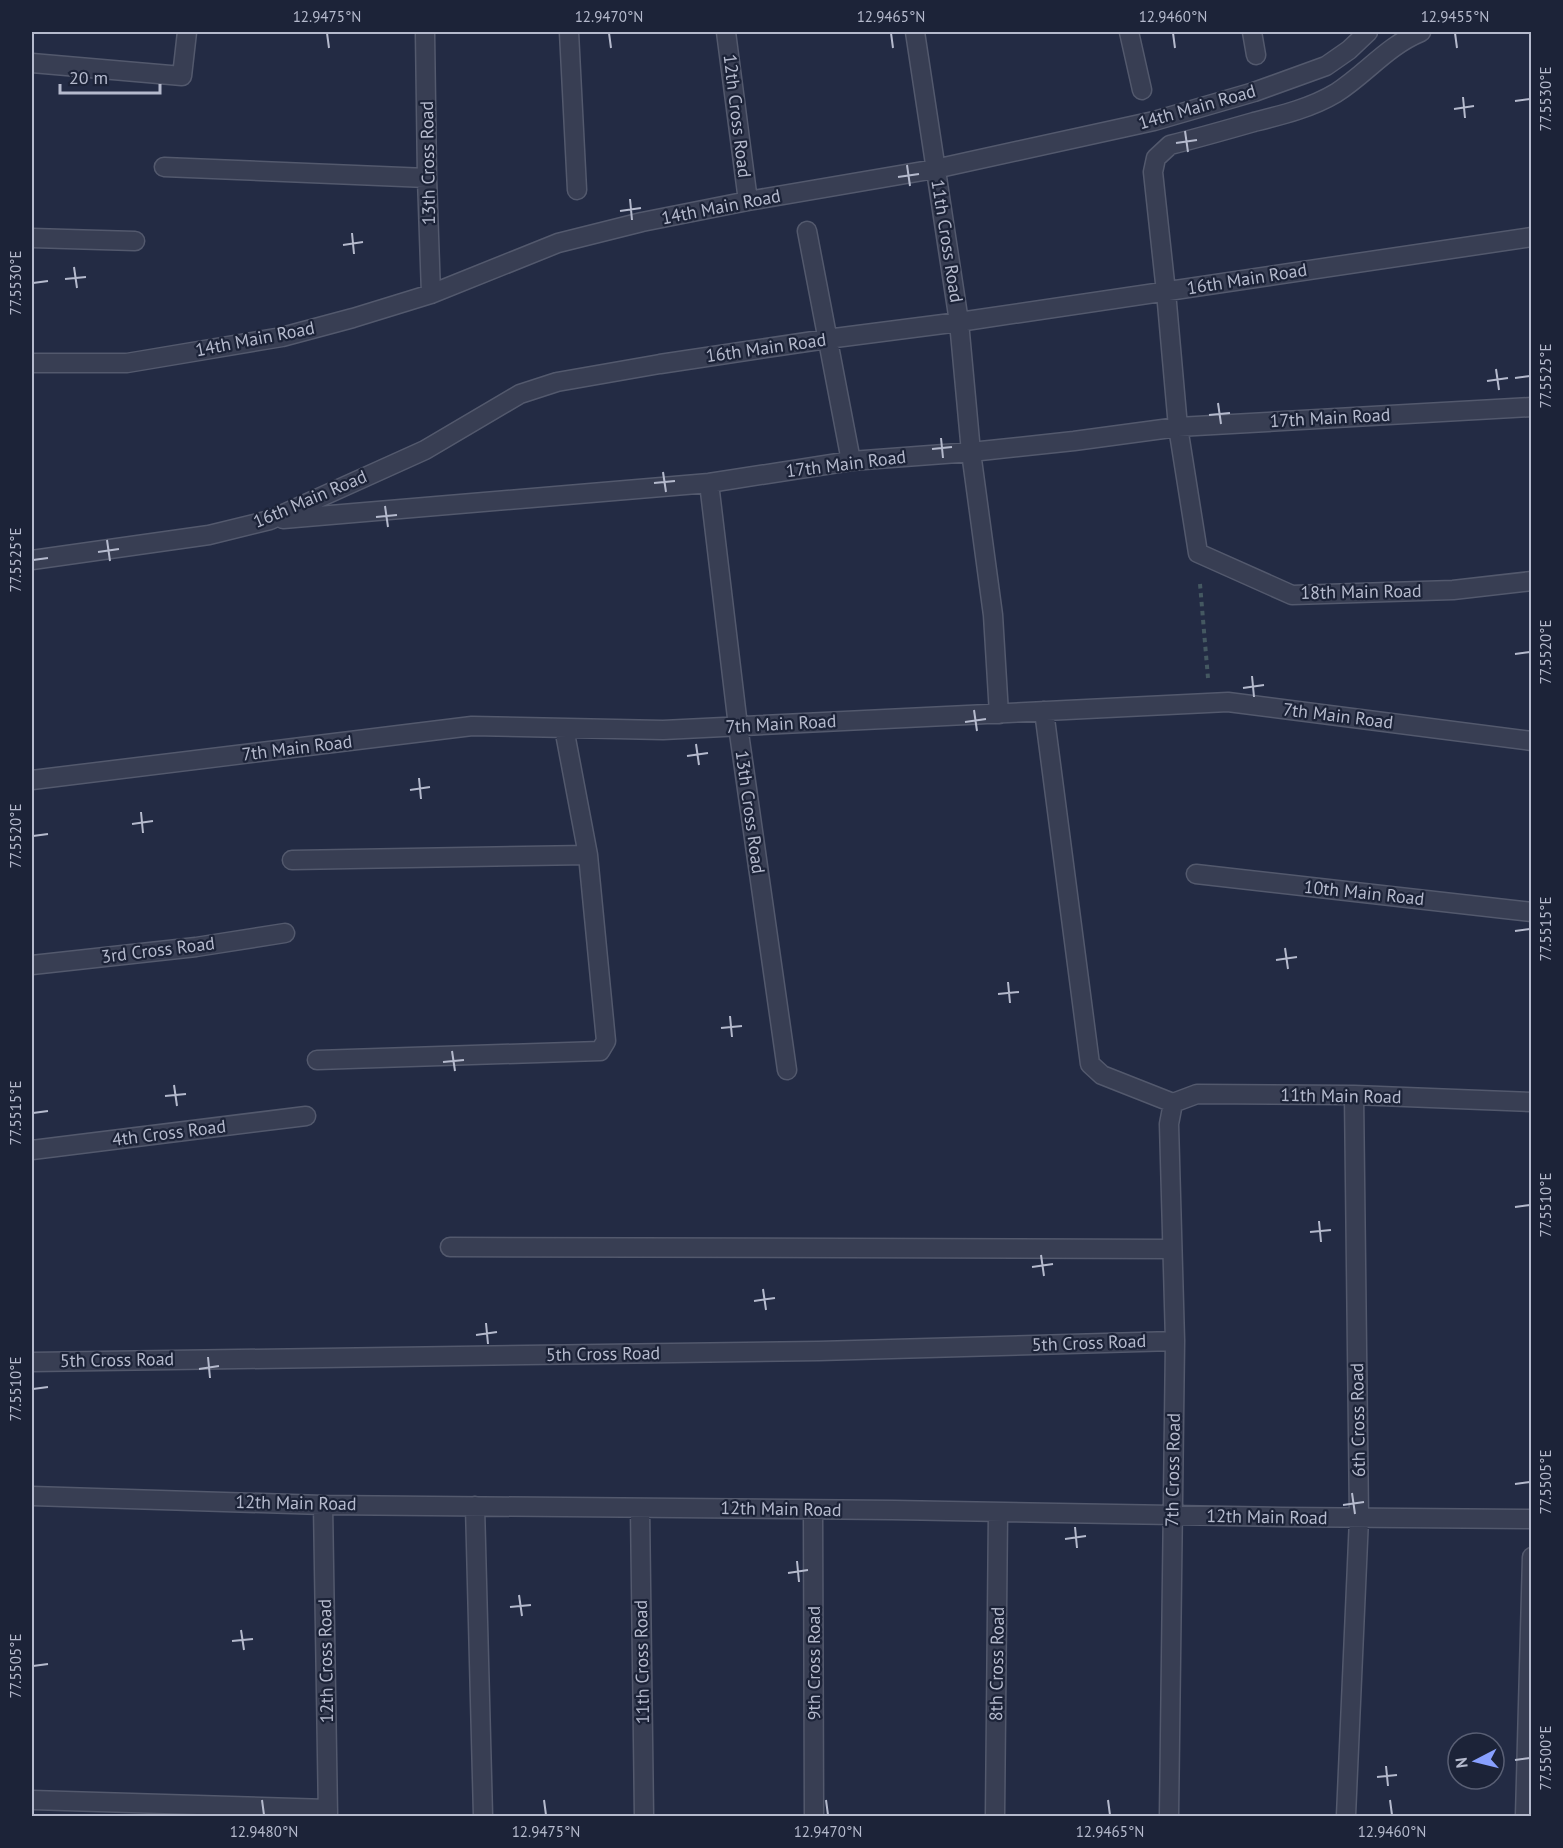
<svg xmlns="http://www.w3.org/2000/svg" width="1563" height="1848" font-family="'PT Sans',sans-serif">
	<rect width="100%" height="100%" fill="#232b44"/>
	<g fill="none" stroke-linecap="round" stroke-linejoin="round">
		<g stroke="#53596d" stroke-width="21">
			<path id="minor" d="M425,32L427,178L431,294
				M569,32L577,190
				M726,32L748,201
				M915,32L959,322L971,452L993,615L999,714
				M1129,32L1142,90
				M1252,32L1256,55
				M1421,32C1387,46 1367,73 1336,93C1311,108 1282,115 1254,122C1226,130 1198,138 1170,145L1156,158L1153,172L1166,292L1178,427L1198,553L1292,595L1453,590L1532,581
				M32,63L182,76L187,32
				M164,167L427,178
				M807,231L851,461
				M32,238L135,241
				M32,363H127L282,337L353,318L431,294L558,243L642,222L748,201L935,169L1154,121L1254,92L1326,66L1349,50L1368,32
				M709,483L738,726L787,1070
				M283,519L709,483L851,461L971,452L1074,441L1178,427L1532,407
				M32,560L209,535L270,520L425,450L520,394L557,382L660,364L827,339L959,322L1532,237
				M1044,711L1090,1064L1102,1075L1173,1103
				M32,780L472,726L663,730L1228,702L1532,741
				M292,860L588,855
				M1196,874L1532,912
				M32,965L196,947L285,933
				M317,1060L600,1051L606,1041L588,855L564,728
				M32,1150L306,1116
				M450,1247L1172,1249
				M32,1362L819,1351L1175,1341
				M32,1496L323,1505L893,1510L1282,1517L1532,1519
				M323,1505L328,1816
				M475,1506L483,1816
				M640,1508L644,1816
				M813,1510L814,1816
				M32,1800L328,1809
				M995,1816L998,1512
				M1169,1816L1175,1341L1169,1124L1173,1103L1197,1094L1354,1095L1532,1102
				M1346,1816L1359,1518L1354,1095
				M1525,1816L1532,1557"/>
		</g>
		<path stroke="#445861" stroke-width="4" stroke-dasharray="4.5 4.5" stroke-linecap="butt" d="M1200,584L1208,678"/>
		<use href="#minor" stroke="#383e53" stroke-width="18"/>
	</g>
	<path fill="none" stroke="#b5bacd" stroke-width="2" d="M327,33L329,48M609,33L611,48M891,33L893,48M1173,33L1175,48M1455,33L1457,48M1463,97L1465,118M1515,101L1530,99M1454,109L1474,106M1185,131L1188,152M1176,143L1197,140M907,165L910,186M898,177L919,174M630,199L632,220M620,211L641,208M352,233L354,254M343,245L363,242M74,267L77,288M65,279L86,277M33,283L48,281M1496,369L1499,390M1515,378L1530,376M1487,381L1508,378M1218,403L1221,424M1209,415L1230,413M941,438L943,458M932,449L952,447M663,472L666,492M654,483L675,481M385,506L388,527M376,517L397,515M107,540L110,561M98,552L119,549M33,560L48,558M1515,654L1530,652M1252,676L1254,697M1243,688L1264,685M974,710L977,731M965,722L986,719M696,744L699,765M687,756L708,753M419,778L421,799M410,790L430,787M141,812L143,833M132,824L153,821M33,836L48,834M1515,931L1530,929M1285,948L1288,969M1276,960L1297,957M1008,982L1010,1003M998,994L1019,992M730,1016L732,1037M721,1028L742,1026M452,1051L455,1071M443,1062L464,1060M174,1085L177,1106M165,1096L186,1094M33,1113L48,1111M1515,1207L1530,1205M1319,1221L1321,1242M1310,1232L1331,1230M1041,1255L1044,1276M1032,1267L1053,1264M763,1289L766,1310M754,1301L775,1298M486,1323L488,1344M476,1335L497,1332M208,1357L210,1378M199,1369L219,1366M33,1389L48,1387M1515,1484L1530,1482M1352,1493L1355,1514M1343,1505L1364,1502M1075,1527L1077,1548M1065,1539L1086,1536M797,1561L799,1582M788,1573L808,1570M519,1595L522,1616M510,1607L531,1605M241,1630L244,1650M232,1641L253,1639M33,1666L48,1664M1515,1760L1530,1758M1386,1766L1388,1786M1377,1777L1397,1775M262,1800L264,1815M544,1800L546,1815M826,1800L828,1815M1108,1800L1110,1815M1390,1800L1392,1815"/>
	<g text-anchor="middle" stroke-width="4.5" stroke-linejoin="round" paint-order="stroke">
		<g font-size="18" fill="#b5bacd" stroke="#1c2338">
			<text transform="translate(1197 107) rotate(-16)" y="6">14th Main Road</text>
			<text transform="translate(737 116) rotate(83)" y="6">12th Cross Road</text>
			<text transform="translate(428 163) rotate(-91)" y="6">13th Cross Road</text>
			<text transform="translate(721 207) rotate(-11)" y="6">14th Main Road</text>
			<text transform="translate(947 241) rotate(81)" y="6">11th Cross Road</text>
			<text transform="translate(1247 279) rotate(-9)" y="6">16th Main Road</text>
			<text transform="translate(255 339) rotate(-11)" y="6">14th Main Road</text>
			<text transform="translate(766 348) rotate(-8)" y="6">16th Main Road</text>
			<text transform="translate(1330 418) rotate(-3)" y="6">17th Main Road</text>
			<text transform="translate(846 464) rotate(-7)" y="6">17th Main Road</text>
			<text transform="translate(310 499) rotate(-23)" y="6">16th Main Road</text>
			<text transform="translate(1361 592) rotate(-1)" y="6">18th Main Road</text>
			<text transform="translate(1338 716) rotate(7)" y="6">7th Main Road</text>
			<text transform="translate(781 724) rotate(-3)" y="6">7th Main Road</text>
			<text transform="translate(297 748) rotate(-7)" y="6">7th Main Road</text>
			<text transform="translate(750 812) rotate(82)" y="6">13th Cross Road</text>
			<text transform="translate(1364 893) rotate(6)" y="6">10th Main Road</text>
			<text transform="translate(158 950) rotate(-7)" y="6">3rd Cross Road</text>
			<text transform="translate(1341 1096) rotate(1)" y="6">11th Main Road</text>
			<text transform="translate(169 1133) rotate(-7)" y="6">4th Cross Road</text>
			<text transform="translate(1089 1343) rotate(-2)" y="6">5th Cross Road</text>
			<text transform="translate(603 1354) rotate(-1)" y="6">5th Cross Road</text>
			<text transform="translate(117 1360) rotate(-1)" y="6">5th Cross Road</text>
			<text transform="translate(1358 1420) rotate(-91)" y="6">6th Cross Road</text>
			<text transform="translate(1173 1470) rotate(-89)" y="6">7th Cross Road</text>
			<text transform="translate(296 1503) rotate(1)" y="6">12th Main Road</text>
			<text transform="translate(781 1509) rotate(1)" y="6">12th Main Road</text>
			<text transform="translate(1267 1517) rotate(1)" y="6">12th Main Road</text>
			<text transform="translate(326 1661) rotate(-91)" y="6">12th Cross Road</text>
			<text transform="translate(642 1662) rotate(-91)" y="6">11th Cross Road</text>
			<text transform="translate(814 1663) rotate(-90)" y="6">9th Cross Road</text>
			<text transform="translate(997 1664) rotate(-89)" y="6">8th Cross Road</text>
		</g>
	</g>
	<rect width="1563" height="1848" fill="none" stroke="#1c2338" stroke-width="66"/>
	<g transform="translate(1476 1761) rotate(263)"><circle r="28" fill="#1c2338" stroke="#595f74" stroke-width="1.5"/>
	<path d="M0-4.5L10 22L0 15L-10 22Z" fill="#88a0ff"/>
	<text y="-9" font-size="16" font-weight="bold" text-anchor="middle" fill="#b5bacd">N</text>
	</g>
	<path d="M60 84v9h100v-9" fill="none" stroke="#b5bacd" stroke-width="3"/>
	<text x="69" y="84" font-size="18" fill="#b5bacd" stroke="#1c2338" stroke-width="4.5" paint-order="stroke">20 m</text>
	<rect x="33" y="33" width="1497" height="1782" fill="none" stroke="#b5bacd" stroke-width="2"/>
	<g font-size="15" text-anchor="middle" fill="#b5bacd">
		<text x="327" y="22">12.9475°N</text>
		<text x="609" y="22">12.9470°N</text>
		<text x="891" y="22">12.9465°N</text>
		<text x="1173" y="22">12.9460°N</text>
		<text x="1455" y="22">12.9455°N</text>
		<text transform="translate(1546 99) rotate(-90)" y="5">77.5530°E</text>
		<text transform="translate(16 283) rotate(-90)" y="5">77.5530°E</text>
		<text transform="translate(1546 376) rotate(-90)" y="5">77.5525°E</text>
		<text transform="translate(16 560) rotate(-90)" y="5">77.5525°E</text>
		<text transform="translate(1546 652) rotate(-90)" y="5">77.5520°E</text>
		<text transform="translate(16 836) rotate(-90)" y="5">77.5520°E</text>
		<text transform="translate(1546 929) rotate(-90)" y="5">77.5515°E</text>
		<text transform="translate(16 1113) rotate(-90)" y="5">77.5515°E</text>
		<text transform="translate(1546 1205) rotate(-90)" y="5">77.5510°E</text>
		<text transform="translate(16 1389) rotate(-90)" y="5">77.5510°E</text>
		<text transform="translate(1546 1482) rotate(-90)" y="5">77.5505°E</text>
		<text transform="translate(16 1666) rotate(-90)" y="5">77.5505°E</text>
		<text transform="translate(1546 1758) rotate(-90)" y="5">77.5500°E</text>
		<text x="264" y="1837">12.9480°N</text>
		<text x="546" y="1837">12.9475°N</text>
		<text x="828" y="1837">12.9470°N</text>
		<text x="1110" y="1837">12.9465°N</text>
		<text x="1392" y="1837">12.9460°N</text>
	</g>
</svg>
